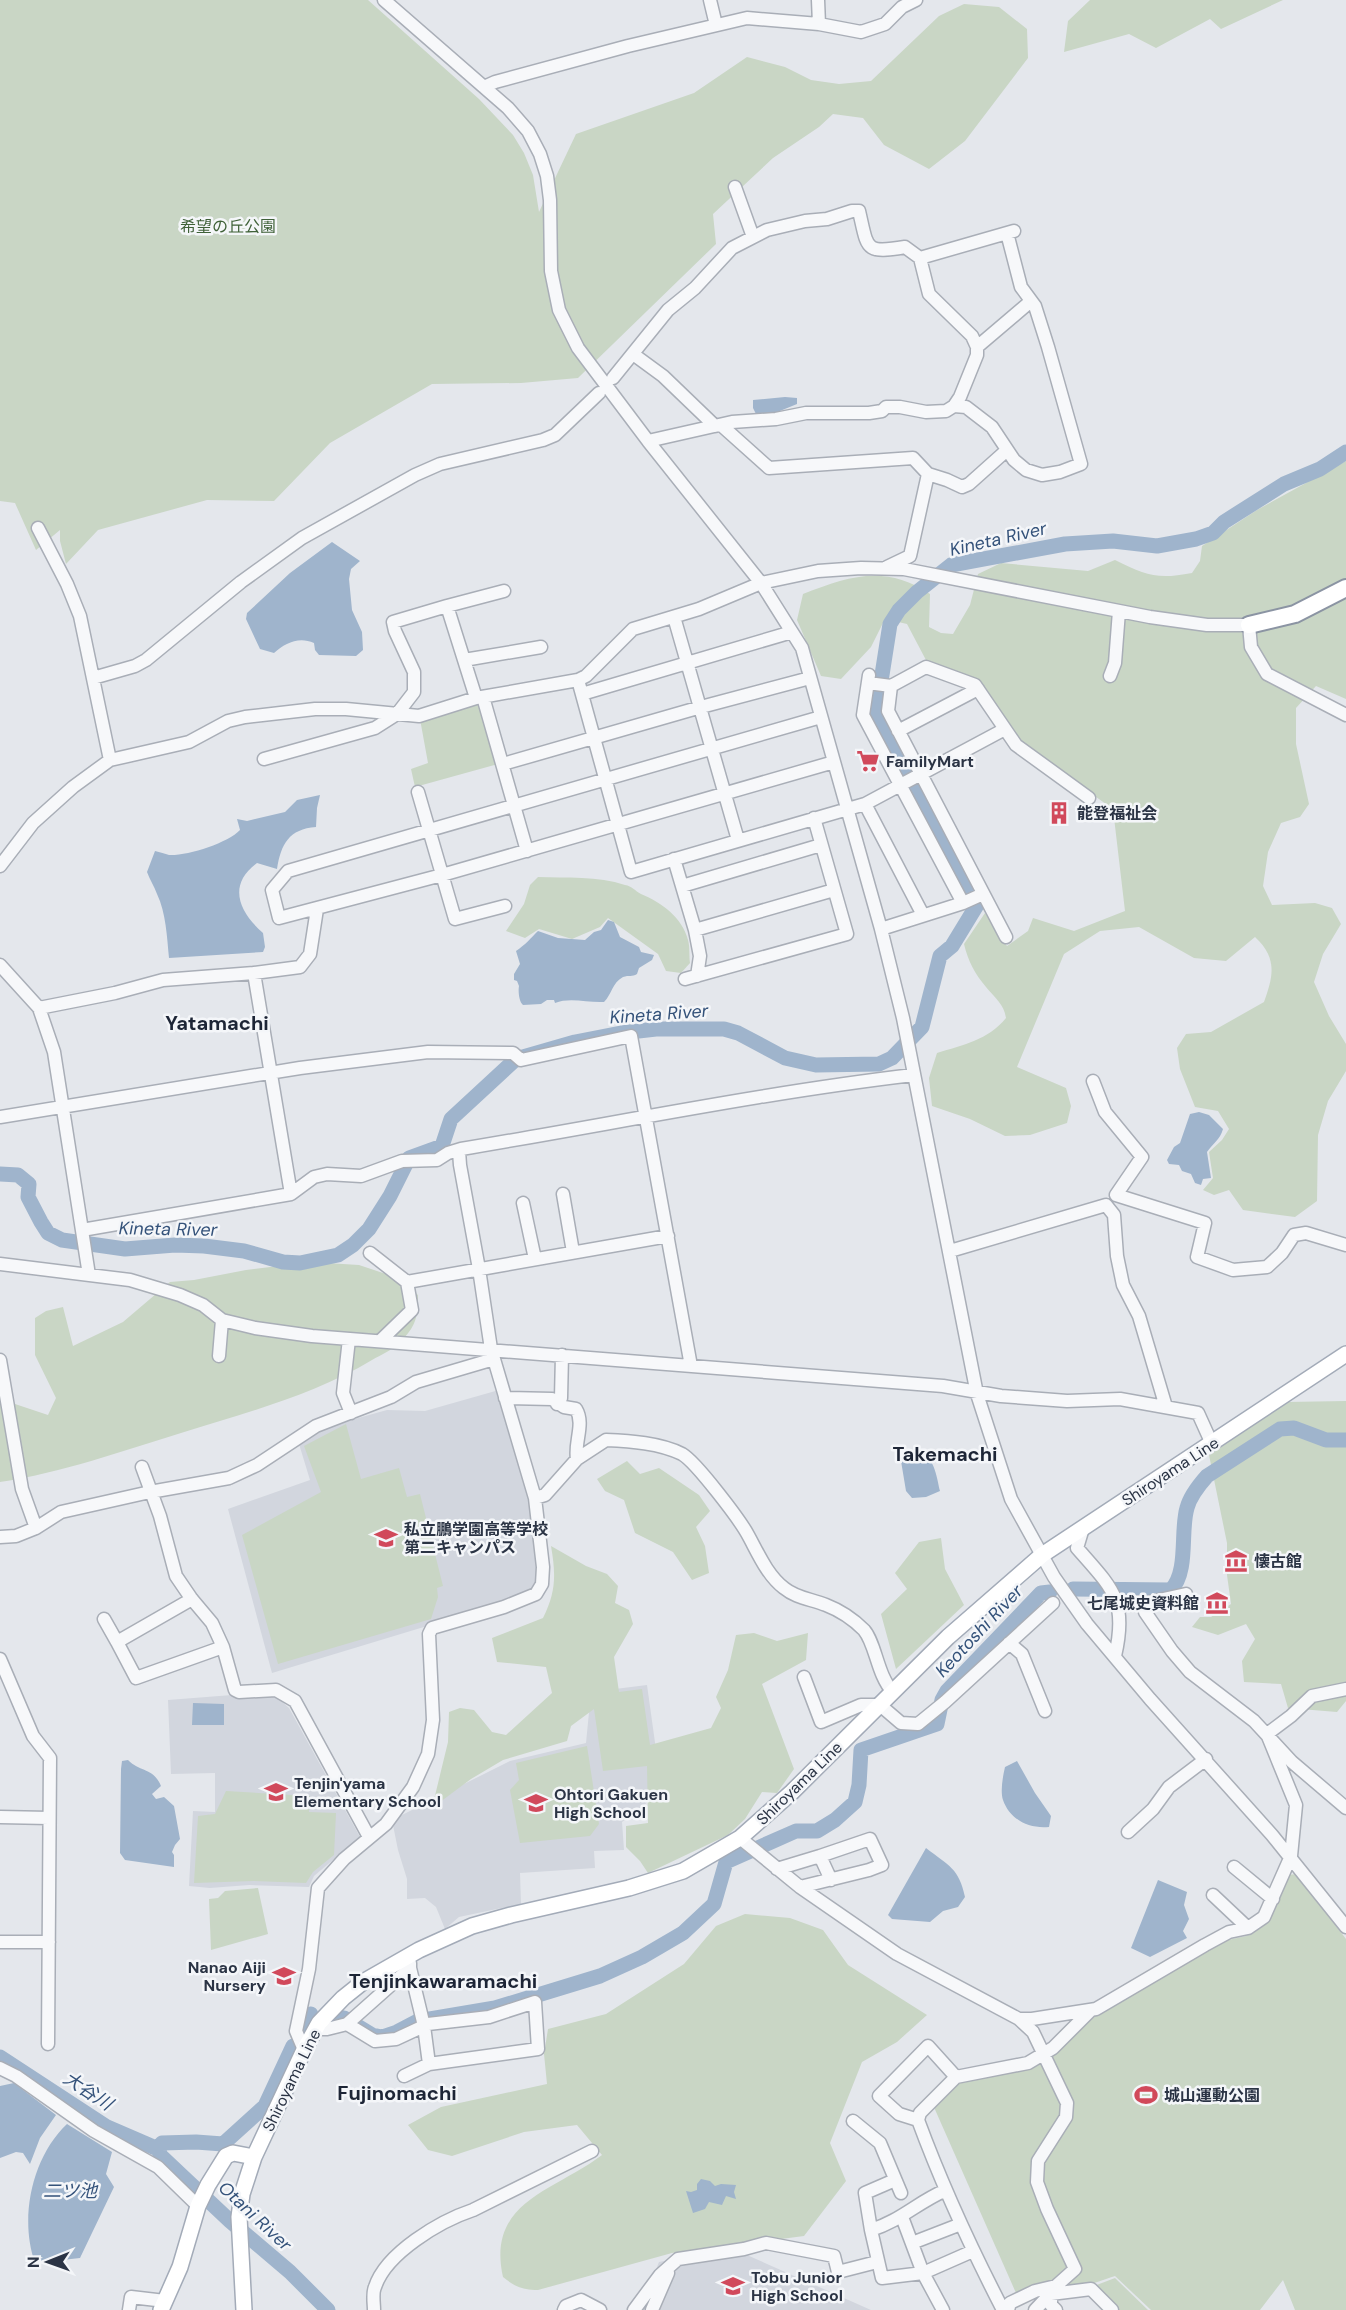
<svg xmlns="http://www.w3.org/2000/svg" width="1346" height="2310" font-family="'DM Sans','Noto Sans JP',sans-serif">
	<rect width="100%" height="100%" fill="#e4e7ec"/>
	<path fill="#d2d6de" d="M499,1390L529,1498L539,1566L537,1588L503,1603L272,1673L228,1509L310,1480L299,1444L326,1427L387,1410L425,1411Z
		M647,1685L658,1764L657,1795L622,1822L624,1850L594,1851L595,1868L520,1873L521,1904L459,1917L445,1929L436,1907L425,1898L407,1899V1879L398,1850L392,1820L510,1761L586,1743L591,1692Z
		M232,1695H267L279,1699L289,1708L360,1837L314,1876L309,1887L249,1885L210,1888L189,1886L193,1811L215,1812V1773L171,1774L168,1700Z
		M731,2248L871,2310H640L659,2262Z"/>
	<path fill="#c9d6c5" d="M0,0H368L479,99L513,135L524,153L533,175L539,212L576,134L694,93L747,57L785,67L811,80L839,84L871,81L939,16L964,4L999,7L1027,29L1028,58L965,141L929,169L884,145L863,118L833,114L819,127L773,158L713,214L716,244L578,378L521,383L432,384L330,443L274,501L207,500L98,530L66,564L60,541V530L36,550L15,503L0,501Z
		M1090,0H1283L1221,29L1210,19L1156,48L1129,34L1064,52L1068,21Z
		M1346,461V699L1316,686L1296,708V744L1309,804L1300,817L1281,823L1268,852L1263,886L1272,905L1315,903L1332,908L1341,924L1323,954L1314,982L1329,1016L1346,1044V1071L1328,1101L1318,1135L1317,1201L1295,1217L1243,1210L1229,1190L1214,1195L1203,1190L1213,1178L1209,1152L1222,1140L1229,1129L1218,1111L1195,1107L1180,1069L1177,1048L1186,1034L1211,1032L1264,1002C1273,977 1278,958 1255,937L1226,961L1194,958L1139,927L1100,931L1064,954L1017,1067L1066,1088L1071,1106L1067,1123L1030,1135L1005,1136L970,1119L932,1106L929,1078L937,1053C963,1045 988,1040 1006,1018C1004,1004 995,998 986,987C975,974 968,961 964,944L985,913L1007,946L1028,931L1033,918L1074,931L1125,911L1113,809L1016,740L978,685L927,662L907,624L885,619L871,647L841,679L821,676L797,620L803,594C849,576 886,564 930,594L929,627L941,633L953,634L970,605L978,574L1001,563L1088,571L1115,560C1146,575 1156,580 1192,573L1200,561L1202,546L1257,510Z
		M475,701L480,704L498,764L415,787L411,769L428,763L420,719Z
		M538,877C566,878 598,876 625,885C632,886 635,891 641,894C662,903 682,917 688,940C690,947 689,956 690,963L681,973L666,971L658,954L608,918L600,927L572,939L539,929L525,938L506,931L524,904L530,885Z
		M311,1262L359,1265L398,1278L418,1295C418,1317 416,1327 399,1343C392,1350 381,1355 372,1360C314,1395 245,1413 181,1433C122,1451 61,1473 0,1482V1399L48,1415L56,1398L35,1355V1318L46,1311L63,1307L73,1346L123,1322L170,1282L194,1280L246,1270Z
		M1346,1401V1701L1337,1712L1288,1708L1281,1684L1244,1682L1242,1661L1255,1639L1246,1624L1218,1635L1192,1627L1200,1617H1211L1231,1604L1227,1575V1543L1209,1455L1286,1402Z
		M346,1424L361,1479L399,1468L407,1497L420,1494L443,1586L437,1588L438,1597L431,1619L278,1664L242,1535L321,1492L304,1446Z
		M627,1461L640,1474L659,1468L699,1495L710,1511L696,1527L705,1546L709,1573L692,1580L673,1552L635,1533L624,1500L605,1491L597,1479Z
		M941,1538L945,1569L964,1605L896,1669L881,1614L907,1589L895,1573L919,1542Z
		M551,1546L586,1566L607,1574L618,1586L615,1603L629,1610L633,1624L614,1657L619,1692L642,1689L650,1745L711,1728L721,1708L716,1697L728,1670L736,1635L754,1633L777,1641L808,1633L806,1660L762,1684L794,1769L777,1793L762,1792L745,1819L728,1835L648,1873L640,1861L626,1847V1826L648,1823L647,1766L603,1771L594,1709L571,1726L567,1741L503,1760L471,1779L432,1808L448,1742L449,1712L460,1708L474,1710L492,1732L506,1735L552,1693L546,1667L497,1662L492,1638L543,1618C556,1592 556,1575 551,1546Z
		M587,1746L599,1824L590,1836L520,1843L510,1790L519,1780L516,1763Z
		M226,1791L310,1796L309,1812L336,1813L334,1855L313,1872L306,1883L253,1881L194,1883L198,1816L215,1814Z
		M1297,1874L1346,1939V2310H1295L1283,2280L1260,2310H1151L1115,2276C1097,2282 1072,2293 1055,2281L1016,2293L933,2105L957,2084L1024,2070L1053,2055L1092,2016L1219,1942L1246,1936L1266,1923L1287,1875Z
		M258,1888L268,1934L211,1950L209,1899L218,1898L225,1891Z
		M745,1914L790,1918L823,1930L848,1965L927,2015L897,2042L862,2062L830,2143L846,2181L804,2236L672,2253L538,2290C523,2290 515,2287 503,2277C486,2201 555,2191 602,2155L577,2125L524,2132L452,2156L428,2150L408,2125L441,2107L547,2084L544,2054L548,2029L606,2014L684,1964L716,1926Z
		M1115,2278L1148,2310H1118L1094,2286Z"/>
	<path fill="#9fb4cc" d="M785,397L797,398V404L775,413L757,416L753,408V400Z
		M332,542L360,561L351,569L349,579L352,610L362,632L363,650L356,656L319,655L315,650L314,643C299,636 285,643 274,653L260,649L246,619L247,613L290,573Z
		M320,795L317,808L316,827C289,829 281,844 277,869L257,863C227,885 239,912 263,933L265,947L263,952L169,958C167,937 166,913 157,894C154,886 150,880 147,872L155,851C160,852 165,854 169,855C187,856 228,843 240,830L237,819L247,821L285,812L297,800Z
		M608,920L614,922L620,937L639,947L641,952L654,955L652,960L639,968L637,974C632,977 629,975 623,977C612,983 612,994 604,1002C588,1003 570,997 555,1003L554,1000H547L541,1004L523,1005C519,1002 518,991 519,986L517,981L514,980V974L520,964L516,951C525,945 531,938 538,931L558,938L585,940L594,932L601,930Z
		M1199,1112L1209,1115L1223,1129C1220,1140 1213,1143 1207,1152L1211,1178L1203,1179L1201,1185L1195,1183L1191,1174L1182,1171L1179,1165L1169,1164L1167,1160L1174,1147L1180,1143L1190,1114Z
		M922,1453C935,1459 937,1479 940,1491L926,1497L912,1498L906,1491L900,1455Z
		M193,1703L224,1704V1725H192Z
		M128,1760C141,1773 153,1767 161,1786L152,1794L156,1799L164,1797L174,1806L180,1839L175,1845L172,1852L174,1855V1867L125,1860L120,1853L121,1769L122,1761Z
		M1017,1761L1035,1793L1051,1816L1049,1827C1029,1829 1010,1820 1003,1800C1000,1791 1003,1776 1005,1767Z
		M926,1848C949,1866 959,1868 965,1897L958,1907L943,1911L930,1922L892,1919L888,1915Z
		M1158,1880L1187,1892L1184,1905L1189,1919L1183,1931L1187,1938L1150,1957L1131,1948Z
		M14,2083L56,2115L40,2138L30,2164L23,2153L16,2152L0,2158V2086Z
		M67,2124L112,2152L106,2174L114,2187L80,2258L35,2263C19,2218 32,2157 67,2124Z
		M701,2179L710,2181L715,2186L721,2184L736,2185L734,2192L736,2199L726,2196L722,2205L709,2202L705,2209L693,2213L686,2191L691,2192L697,2190V2184Z"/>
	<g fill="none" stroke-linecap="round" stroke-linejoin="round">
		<path stroke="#9fb4cc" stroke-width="15" d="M0,1174L18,1175L29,1184L28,1197L41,1222L48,1233L62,1240L125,1249L175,1245L204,1246L244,1251L283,1262L300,1263L338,1255L353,1245L369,1229L390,1196L409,1158L442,1146L451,1119L516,1059L575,1042L621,1033L656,1029H724L738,1033L785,1058L816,1065L879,1064L892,1058L922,1027L940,956L952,946L977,905L876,713L890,624L899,610L917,592L951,565L1065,544L1113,541L1157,546L1196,539L1213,533L1224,522L1284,484L1320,469L1346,452
			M1073,1589L1171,1590C1189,1571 1180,1531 1187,1508C1190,1496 1199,1485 1207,1476L1280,1429L1294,1428L1326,1440H1346
			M334,2016L344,2018L372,2035L382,2037L397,2032L418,2021L495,2008L600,1976L642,1957L683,1933L714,1904L726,1862L796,1831H817L835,1820L855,1802L859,1785L861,1750L937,1724L942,1700L947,1691L1041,1593L1050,1592
			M303,2024L311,2014
			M0,2057L107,2127L158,2149L161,2156L230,2221L290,2272L328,2310
			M158,2149L162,2143L196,2142L223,2144L265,2106L293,2046"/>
		<g stroke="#a9aeb7" stroke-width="15">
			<path id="minor" d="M384,0L508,108L528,131L540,154L547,176L550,200L551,271L559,310L578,348L648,441L761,583L802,648L881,929L903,1018L977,1394L1011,1499L1054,1577L1087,1624L1150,1699L1272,1835L1346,1927
				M710,0L716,25
				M818,0L819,24
				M484,87L495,82L628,46L747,18L819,24L861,32L885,24L902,7L916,0
				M735,187L753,237
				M920,258L1014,231
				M977,347L1031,301
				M633,354L663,376L715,426
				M613,378L668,310L695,288L732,248L767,230L805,221L827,219L852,211H859C868,249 864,254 905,247L920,258L929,294L972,336L977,347V355L960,397L954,406L946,411L926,412L900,407H886L882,411L869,413H806L776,419L732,422L648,441
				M954,406L966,407L992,427L1014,460L1026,470L1042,475L1060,472L1081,464L1048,347L1035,306L1021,287L1007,233
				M721,425L769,468L913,458L928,474L910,556L887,567
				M928,474L947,480L962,487L969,484L1007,450
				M38,528L67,584L80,616L110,760
				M447,606L504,591
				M674,617L738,840
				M464,660L541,647
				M869,675L863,715L963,903
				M1110,676L1115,663L1119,611
				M93,678L135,666L146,660L241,582L302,538L415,475L440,464L543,440L555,435L599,393
				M578,680L631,872L865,804L1005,729
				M868,683L891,686
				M582,694L792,632
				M483,697L527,851
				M821,717L288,871L272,890L279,918L442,875L834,762
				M898,731L978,689
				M264,759L375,728L397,714L414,692V672L395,631L393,622L447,606L476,698
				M503,764L701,707L810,678
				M418,792L455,919L505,906
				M865,804L923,915
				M674,859L695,930L700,956L697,976
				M0,866L33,823L73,787L110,760L189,742L228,721L245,717L315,709H346L419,716L476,698L578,680L586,676L633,629L699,609L761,583L818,571L861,568L904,569L1150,617L1207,625H1249L1251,647L1267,674L1346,715
				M682,886L821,845
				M881,929L963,903L983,894
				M695,930L834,890
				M1006,937L888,711L891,686L926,667L975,685L1016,745L1089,798
				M0,965L39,1008L54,1052L89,1275
				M254,973L291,1194
				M685,979L847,934L814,818
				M39,1008L115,993L163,980L254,973L300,967L310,954L317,909
				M1093,1081L1105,1112L1142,1157L1116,1195L1205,1223L1197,1257L1233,1270L1267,1267L1282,1253L1294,1235L1306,1233L1346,1245
				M0,1117L300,1068L428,1052L513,1053L521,1060L631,1036L691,1366
				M563,1194L573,1252
				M523,1203L535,1259
				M82,1230L291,1194L314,1177L327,1174L361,1176L402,1161L437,1160L448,1153L461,1149C612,1124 761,1093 913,1075
				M950,1251L1106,1205L1114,1215L1117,1256L1123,1285L1139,1316L1166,1407
				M370,1253L407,1282
				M0,1264L130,1280L180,1295L203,1305L222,1320L255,1328L312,1336L943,1386L1001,1396L1067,1401L1120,1399L1198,1413L1212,1444
				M349,1339L343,1393L351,1413
				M380,1341L412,1310L407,1282L668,1236
				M219,1356L222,1320
				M0,1360L22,1489L36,1528
				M505,1398L552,1399L564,1407L576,1409C585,1424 574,1442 577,1459
				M557,1404L561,1398L562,1355
				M142,1467L160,1516L176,1576L191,1598L212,1623L223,1647L235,1690L239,1692L276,1690L295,1701L369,1837
				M535,1498L545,1495L577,1459L606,1440C630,1441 660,1443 682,1454C696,1462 740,1520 748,1535C758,1553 767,1575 784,1588C796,1598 811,1599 826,1605C839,1610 854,1620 864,1630C876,1644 877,1675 893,1692
				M1083,1528L1077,1548C1112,1588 1128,1600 1115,1656
				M0,1537L16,1536L36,1528L61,1512L150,1492L229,1478L257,1465L316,1426L391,1397L416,1382L494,1359
				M192,1599L117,1642L136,1678L223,1647
				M1118,1601L1145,1603V1612L1172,1651L1190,1672L1254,1721L1292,1762L1346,1808
				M1145,1603L1186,1594
				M104,1619L117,1642
				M1009,1643L1022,1654L1045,1711
				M0,1659L33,1736L50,1758L48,2044
				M804,1677L821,1722L861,1705H880L901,1723L918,1724L945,1702L1053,1603
				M1267,1734L1291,1716L1312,1696L1346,1689
				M0,1817L49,1818
				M1128,1832L1153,1809L1169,1787L1206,1759
				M740,1838L800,1887L897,1954L1019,2019L1033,2032L1067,2103L1066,2117L1038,2161L1037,2182L1047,2209L1075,2269L1056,2286L1035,2291L1010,2303L1008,2310
				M1234,1867L1273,1899
				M777,1869L820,1856
				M800,1887L869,1870L882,1865L870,1839L820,1856L831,1880
				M1213,1895L1248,1928
				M0,1942H49
				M1019,2019H1032L1096,2009L1205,1945L1229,1932L1248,1928L1264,1917L1291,1856L1296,1805L1267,1734
				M347,2024L375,2041L396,2039L424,2026L428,2024L489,2017L535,2002L538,2049L429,2064L424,2026L410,1968
				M316,2029H327L347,2024L410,1968V1963
				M304,2050L296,2031L309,1969L318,1888L344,1859L386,1824L413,1787L428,1754L433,1720L429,1634L432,1628L504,1607L536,1594L542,1584L543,1567L535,1498L491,1349L479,1269L460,1165L459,1151
				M0,2068L16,2076L94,2131L158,2167L198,2206
				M404,2076L429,2064
				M918,2120L899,2114L879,2096L928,2046L956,2077
				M853,2121L880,2143L901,2193
				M946,2190C918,2202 900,2221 871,2230L882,2278L923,2273L973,2251
				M902,2217L923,2273L943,2310
				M871,2230L865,2193L895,2180
				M912,2243L961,2224
				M129,2310L131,2297L165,2301
				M374,2310C374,2303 372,2293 375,2287C386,2253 440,2221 473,2210L592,2151
				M564,2310L566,2306L581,2300L600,2310
				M634,2310L660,2275L678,2259L744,2249L766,2243L834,2256L838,2272L877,2262
				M652,2310L668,2273
				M1003,2310C971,2248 942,2185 918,2120L920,2113L956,2077L1028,2063L1053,2048L1090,2011
				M1035,2310L1052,2292
				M1056,2310L1051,2305V2294L1091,2289L1112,2310"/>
		</g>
		<g stroke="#a3abb8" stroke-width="18">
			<path id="major" d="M161,2310L180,2267L198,2206L208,2185L226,2156L233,2153L254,2157
				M244,2310L239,2217L242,2194L254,2157L304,2050L319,2023L343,1998L363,1982L419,1950L472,1926L511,1915L629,1888L683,1871L740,1838L792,1792L948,1637L1042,1555L1346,1354"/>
		</g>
		<g stroke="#8b94a3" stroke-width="20">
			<path id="highway" d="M1249,625L1295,614L1346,588"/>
		</g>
		<use href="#minor" stroke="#f7f8fa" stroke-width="12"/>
		<use href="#major" stroke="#fff" stroke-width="15"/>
		<use href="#highway" stroke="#fff" stroke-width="16"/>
	</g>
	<defs>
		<g id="supermarket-bare" transform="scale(1.8)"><path d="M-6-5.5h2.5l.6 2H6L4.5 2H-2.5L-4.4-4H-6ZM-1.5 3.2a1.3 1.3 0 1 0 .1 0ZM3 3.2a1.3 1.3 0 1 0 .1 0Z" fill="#d1495b" stroke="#f4f6f9" stroke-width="2.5" paint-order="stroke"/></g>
		<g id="building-bare" transform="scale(1.8)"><path d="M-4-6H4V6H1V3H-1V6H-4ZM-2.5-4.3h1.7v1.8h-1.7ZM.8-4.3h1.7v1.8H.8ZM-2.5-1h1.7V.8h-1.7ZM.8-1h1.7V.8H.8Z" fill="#d1495b" stroke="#f4f6f9" stroke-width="2.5" paint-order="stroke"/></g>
		<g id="school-bare" transform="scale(1.8)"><path d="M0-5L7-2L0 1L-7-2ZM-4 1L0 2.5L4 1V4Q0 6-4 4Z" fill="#d1495b" stroke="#f4f6f9" stroke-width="2.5" paint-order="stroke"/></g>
		<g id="museum-bare" transform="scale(1.8)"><path d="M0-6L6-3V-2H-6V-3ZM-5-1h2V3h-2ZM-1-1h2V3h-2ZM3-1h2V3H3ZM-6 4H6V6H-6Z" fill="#d1495b" stroke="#f4f6f9" stroke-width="2.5" paint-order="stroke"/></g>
		<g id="stadium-bare" transform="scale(1.8)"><path d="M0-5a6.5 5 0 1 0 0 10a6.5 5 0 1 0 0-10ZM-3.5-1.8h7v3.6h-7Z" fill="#d1495b" stroke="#f4f6f9" stroke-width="2.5" paint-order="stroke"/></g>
	</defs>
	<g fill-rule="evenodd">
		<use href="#supermarket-bare" x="868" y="761"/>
		<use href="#building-bare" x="1059" y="813"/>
		<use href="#school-bare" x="386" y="1538"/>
		<use href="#museum-bare" x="1236" y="1561"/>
		<use href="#museum-bare" x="1217" y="1603"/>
		<use href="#school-bare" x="276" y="1792"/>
		<use href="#school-bare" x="536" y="1803"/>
		<use href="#school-bare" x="284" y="1976"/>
		<use href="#stadium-bare" x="1146" y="2095"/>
		<use href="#school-bare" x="733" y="2286"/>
	</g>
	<g text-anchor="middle" stroke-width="5" stroke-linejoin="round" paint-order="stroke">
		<g font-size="16" fill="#3f6138" stroke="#f4f6f9">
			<text x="228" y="232">希望の丘公園</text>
		</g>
		<g font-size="16" font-weight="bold" fill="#2b3445" stroke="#f4f6f9" text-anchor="start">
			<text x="886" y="767">FamilyMart</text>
			<text x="1077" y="819">能登福祉会</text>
			<text x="404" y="1535">私立鵬学園高等学校<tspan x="404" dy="18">第二キャンパス</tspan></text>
			<text x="1254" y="1567">懐古館</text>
			<text x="1199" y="1609" text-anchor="end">七尾城史資料館</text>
			<text x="294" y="1789">Tenjin'yama<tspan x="294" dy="18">Elementary School</tspan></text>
			<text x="554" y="1800">Ohtori Gakuen<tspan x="554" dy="18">High School</tspan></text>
			<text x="266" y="1973" text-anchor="end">Nanao Aiji<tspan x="266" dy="18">Nursery</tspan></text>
			<text x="1164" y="2101">城山運動公園</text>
			<text x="751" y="2283">Tobu Junior<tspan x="751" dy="18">High School</tspan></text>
		</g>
		<g font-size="16" fill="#2b3445" stroke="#f4f6f9">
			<text transform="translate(1170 1471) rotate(-33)" y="6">Shiroyama Line</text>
			<text transform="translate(799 1783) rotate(-44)" y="6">Shiroyama Line</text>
			<text transform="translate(291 2080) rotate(-64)" y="6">Shiroyama Line</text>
		</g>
		<g font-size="18" font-style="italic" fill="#34527a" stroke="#f4f6f9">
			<text transform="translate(998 539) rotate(-13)" y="6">Kineta River</text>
			<text transform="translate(659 1014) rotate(-4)" y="6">Kineta River</text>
			<text transform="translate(168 1229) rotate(1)" y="6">Kineta River</text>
			<text transform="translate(979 1631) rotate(-47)" y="6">Keotoshi River</text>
			<text transform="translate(88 2091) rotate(33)" y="6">大谷川</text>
			<text x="70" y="2197">二ツ池</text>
			<text transform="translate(255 2216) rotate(43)" y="6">Otani River</text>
		</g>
		<g font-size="20" font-weight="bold" fill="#1d2536" stroke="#f4f6f9">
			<text x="217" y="1030">Yatamachi</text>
			<text x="945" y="1461">Takemachi</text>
			<text x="443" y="1988">Tenjinkawaramachi</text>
			<text x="397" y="2100">Fujinomachi</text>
		</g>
	</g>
	<g transform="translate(48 2262) rotate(269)" stroke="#f4f6f9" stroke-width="4.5" paint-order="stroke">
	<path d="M0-4.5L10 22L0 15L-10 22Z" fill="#2b3445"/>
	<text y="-9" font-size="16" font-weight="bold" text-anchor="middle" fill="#2b3445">N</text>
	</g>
</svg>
